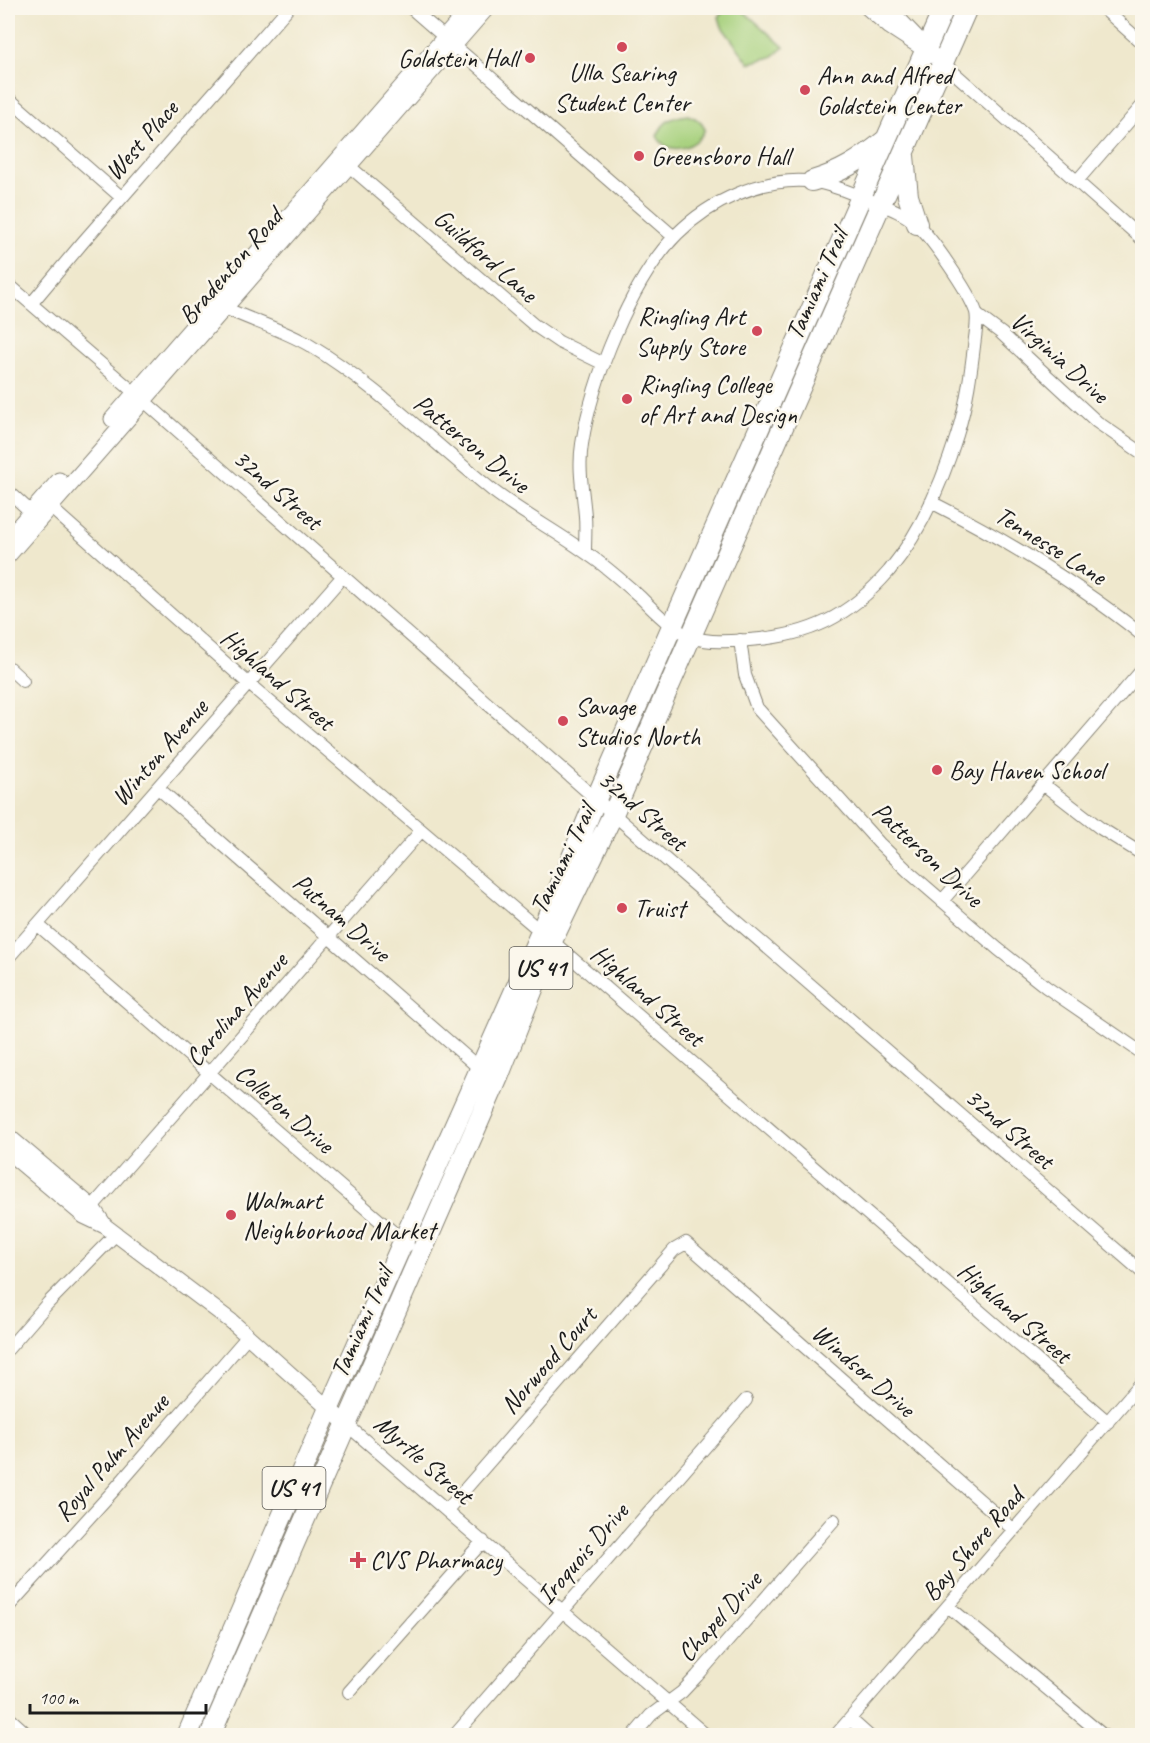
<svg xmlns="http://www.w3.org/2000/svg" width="1150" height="1743" font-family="Caveat,sans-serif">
	<rect width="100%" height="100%" fill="#fbf7ec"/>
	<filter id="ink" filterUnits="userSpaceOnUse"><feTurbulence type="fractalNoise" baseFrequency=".0167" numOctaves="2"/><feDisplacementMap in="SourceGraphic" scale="12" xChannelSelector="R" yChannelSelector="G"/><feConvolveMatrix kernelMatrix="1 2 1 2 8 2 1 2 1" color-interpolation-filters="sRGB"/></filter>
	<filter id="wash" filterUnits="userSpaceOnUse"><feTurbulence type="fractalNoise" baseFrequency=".008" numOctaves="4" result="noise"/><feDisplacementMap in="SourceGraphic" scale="24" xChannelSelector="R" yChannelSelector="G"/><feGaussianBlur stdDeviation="1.35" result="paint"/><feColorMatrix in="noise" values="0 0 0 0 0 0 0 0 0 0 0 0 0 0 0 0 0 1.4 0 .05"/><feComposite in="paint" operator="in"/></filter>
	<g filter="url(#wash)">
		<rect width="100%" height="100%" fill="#efe8cd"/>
		<path fill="#a6d07c" stroke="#61764c" stroke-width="1.5" d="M726,8H740L784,47L772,57L749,63L722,27L719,17Z
			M688,115C696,118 701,121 705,129C697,149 667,157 657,136C664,120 672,117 688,115Z"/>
	</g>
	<g filter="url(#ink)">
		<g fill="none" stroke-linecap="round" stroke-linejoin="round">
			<g stroke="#868274" stroke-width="14">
				<path id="minor" d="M411,8L674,237
					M1103,8L1142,43
					M943,63L1142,239
					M8,98L121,197
					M349,166L534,325L559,342L604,364
					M1077,181L1142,106
					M8,284L143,400L589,793L1142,1272
					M31,304L83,242L288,8
					M219,305C248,320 280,328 309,345C376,385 432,442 492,490C523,514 558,532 589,555C607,567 622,581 638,595C655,611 672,631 695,638C711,643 732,641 749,640C809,636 849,617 889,571C921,532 942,483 957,435C967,403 971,372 975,338C976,330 978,320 976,312C969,292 931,236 915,223C902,211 884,206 867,199C848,192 827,182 807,181C761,178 710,201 677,234C631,280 592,380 582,444C578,469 583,491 585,516C586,528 585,540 585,552
					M977,315L1001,333L1097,422L1142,453
					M8,491L31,512
					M931,502C1006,540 1076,582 1142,635
					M50,507L249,684L552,941L1108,1422
					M740,640L745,675L757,708L879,843L910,873L998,949L1046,987L1142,1053
					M8,667L23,681
					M1043,784L1100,828L1142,854
					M158,788L479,1068L487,1070
					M942,901L1142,670
					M38,925L408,1245
					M8,958L343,576
					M86,1214L421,831
					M8,1349L48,1303L115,1235
					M346,1424L707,1736
					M447,1510L674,1250L686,1243L1014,1530
					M8,1607L114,1490L247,1337
					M949,1607L1104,1736
					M349,1692L483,1541
					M8,1717L29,1736
					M850,1719L869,1736
					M454,1736L746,1400
					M633,1736L651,1715L682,1692L697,1676L834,1520
					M835,1736L1142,1382"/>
			</g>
			<g stroke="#868274" stroke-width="17">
				<path id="tertiary" d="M868,8L890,27L933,55
					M888,8L916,37
					M112,419L470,8
					M8,538L59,480
					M8,556L487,8
					M8,1136L92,1207L105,1226
					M8,1152L84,1216L105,1226L231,1321L346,1424"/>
			</g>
			<g stroke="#868274" stroke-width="22">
				<path id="primary" d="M904,156L908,196L917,224
					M812,181C840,173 861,160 884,141
					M187,1736L329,1408L541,932L596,799L944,8
					M210,1736L499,1075L552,941L613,814L967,8"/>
			</g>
			<use href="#minor" stroke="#fff" stroke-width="12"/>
			<use href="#tertiary" stroke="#fff" stroke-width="15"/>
			<use href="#primary" stroke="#fff" stroke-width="20"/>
		</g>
	</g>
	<g fill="#d1495b" stroke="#fbf7ec" stroke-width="2">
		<circle cx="622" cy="47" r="6"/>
		<circle cx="530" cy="58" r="6"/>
		<circle cx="805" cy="90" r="6"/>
		<circle cx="639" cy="156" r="6"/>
		<circle cx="757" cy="331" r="6"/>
		<circle cx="627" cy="399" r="6"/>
		<circle cx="563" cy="721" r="6"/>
		<circle cx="937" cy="770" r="6"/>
		<circle cx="622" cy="908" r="6"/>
		<circle cx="231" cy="1215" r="6"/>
		<path d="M355 1551h6v6h6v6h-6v6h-6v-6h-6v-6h6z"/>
	</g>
	<g text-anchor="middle" stroke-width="5" stroke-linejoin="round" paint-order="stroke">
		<g fill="#fbf7ec" stroke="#5f5e5a" stroke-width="1.5">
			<rect x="509.5" y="947" width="63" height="42" rx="4.5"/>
			<rect x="262.5" y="1467" width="63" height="42" rx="4.5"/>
		</g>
		<g font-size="24" font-weight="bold" fill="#1c1c1c">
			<text x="541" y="976">US 41</text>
			<text x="294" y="1496">US 41</text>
		</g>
		<g font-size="26" fill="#1c1c1c" stroke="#fbf7ec" text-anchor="start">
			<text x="518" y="67" text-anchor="end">Goldstein Hall</text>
			<text x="622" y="81" text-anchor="middle">Ulla Searing<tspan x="622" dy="30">Student Center</tspan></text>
			<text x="817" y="84">Ann and Alfred<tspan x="817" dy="30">Goldstein Center</tspan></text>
			<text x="651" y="165">Greensboro Hall</text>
			<text x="745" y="325" text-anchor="end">Ringling Art<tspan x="745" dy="30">Supply Store</tspan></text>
			<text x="639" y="393">Ringling College<tspan x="639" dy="30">of Art and Design</tspan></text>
			<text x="575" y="715">Savage<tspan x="575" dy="30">Studios North</tspan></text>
			<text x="949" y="779">Bay Haven School</text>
			<text x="634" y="917">Truist</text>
			<text x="243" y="1209">Walmart<tspan x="243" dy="30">Neighborhood Market</tspan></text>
			<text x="370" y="1569">CVS Pharmacy</text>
		</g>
		<g font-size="26" fill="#1c1c1c" stroke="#fbf7ec">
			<text transform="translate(141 140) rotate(-49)" y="9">West Place</text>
			<text transform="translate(486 255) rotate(41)" y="9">Guildford Lane</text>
			<text transform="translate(230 266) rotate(-49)" y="9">Bradenton Road</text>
			<text transform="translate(816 284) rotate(-66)" y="9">Tamiami Trail</text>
			<text transform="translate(1060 357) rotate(42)" y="9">Virginia Drive</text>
			<text transform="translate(472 443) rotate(39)" y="9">Patterson Drive</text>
			<text transform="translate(278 489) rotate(41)" y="9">32nd Street</text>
			<text transform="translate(1051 545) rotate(32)" y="9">Tennesse Lane</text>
			<text transform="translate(278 679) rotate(41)" y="9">Highland Street</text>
			<text transform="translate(159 752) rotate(-49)" y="9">Winton Avenue</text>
			<text transform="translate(643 810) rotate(41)" y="9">32nd Street</text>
			<text transform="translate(928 854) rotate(43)" y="9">Patterson Drive</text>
			<text transform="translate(562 859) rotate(-64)" y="9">Tamiami Trail</text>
			<text transform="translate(342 917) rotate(41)" y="9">Putnam Drive</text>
			<text transform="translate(648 995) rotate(41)" y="9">Highland Street</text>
			<text transform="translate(236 1009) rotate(-49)" y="9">Carolina Avenue</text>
			<text transform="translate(285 1108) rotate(41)" y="9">Colleton Drive</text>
			<text transform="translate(1010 1128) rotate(41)" y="9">32nd Street</text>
			<text transform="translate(1015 1312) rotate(41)" y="9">Highland Street</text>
			<text transform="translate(361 1322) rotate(-66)" y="9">Tamiami Trail</text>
			<text transform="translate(548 1360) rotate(-49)" y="9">Norwood Court</text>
			<text transform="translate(864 1370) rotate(41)" y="9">Windsor Drive</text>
			<text transform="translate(111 1457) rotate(-49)" y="9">Royal Palm Avenue</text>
			<text transform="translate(424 1459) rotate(41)" y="9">Myrtle Street</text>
			<text transform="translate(972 1544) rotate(-49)" y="9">Bay Shore Road</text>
			<text transform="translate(582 1553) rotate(-49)" y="9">Iroquois Drive</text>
			<text transform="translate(719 1616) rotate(-48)" y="9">Chapel Drive</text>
		</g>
	</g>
	<rect width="1150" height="1743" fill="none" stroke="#fbf7ec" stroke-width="30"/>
	<path d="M30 1704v9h176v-9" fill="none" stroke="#1c1c1c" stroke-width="3"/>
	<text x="39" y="1704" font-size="18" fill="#1c1c1c" stroke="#fbf7ec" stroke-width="4.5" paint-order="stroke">100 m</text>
</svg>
